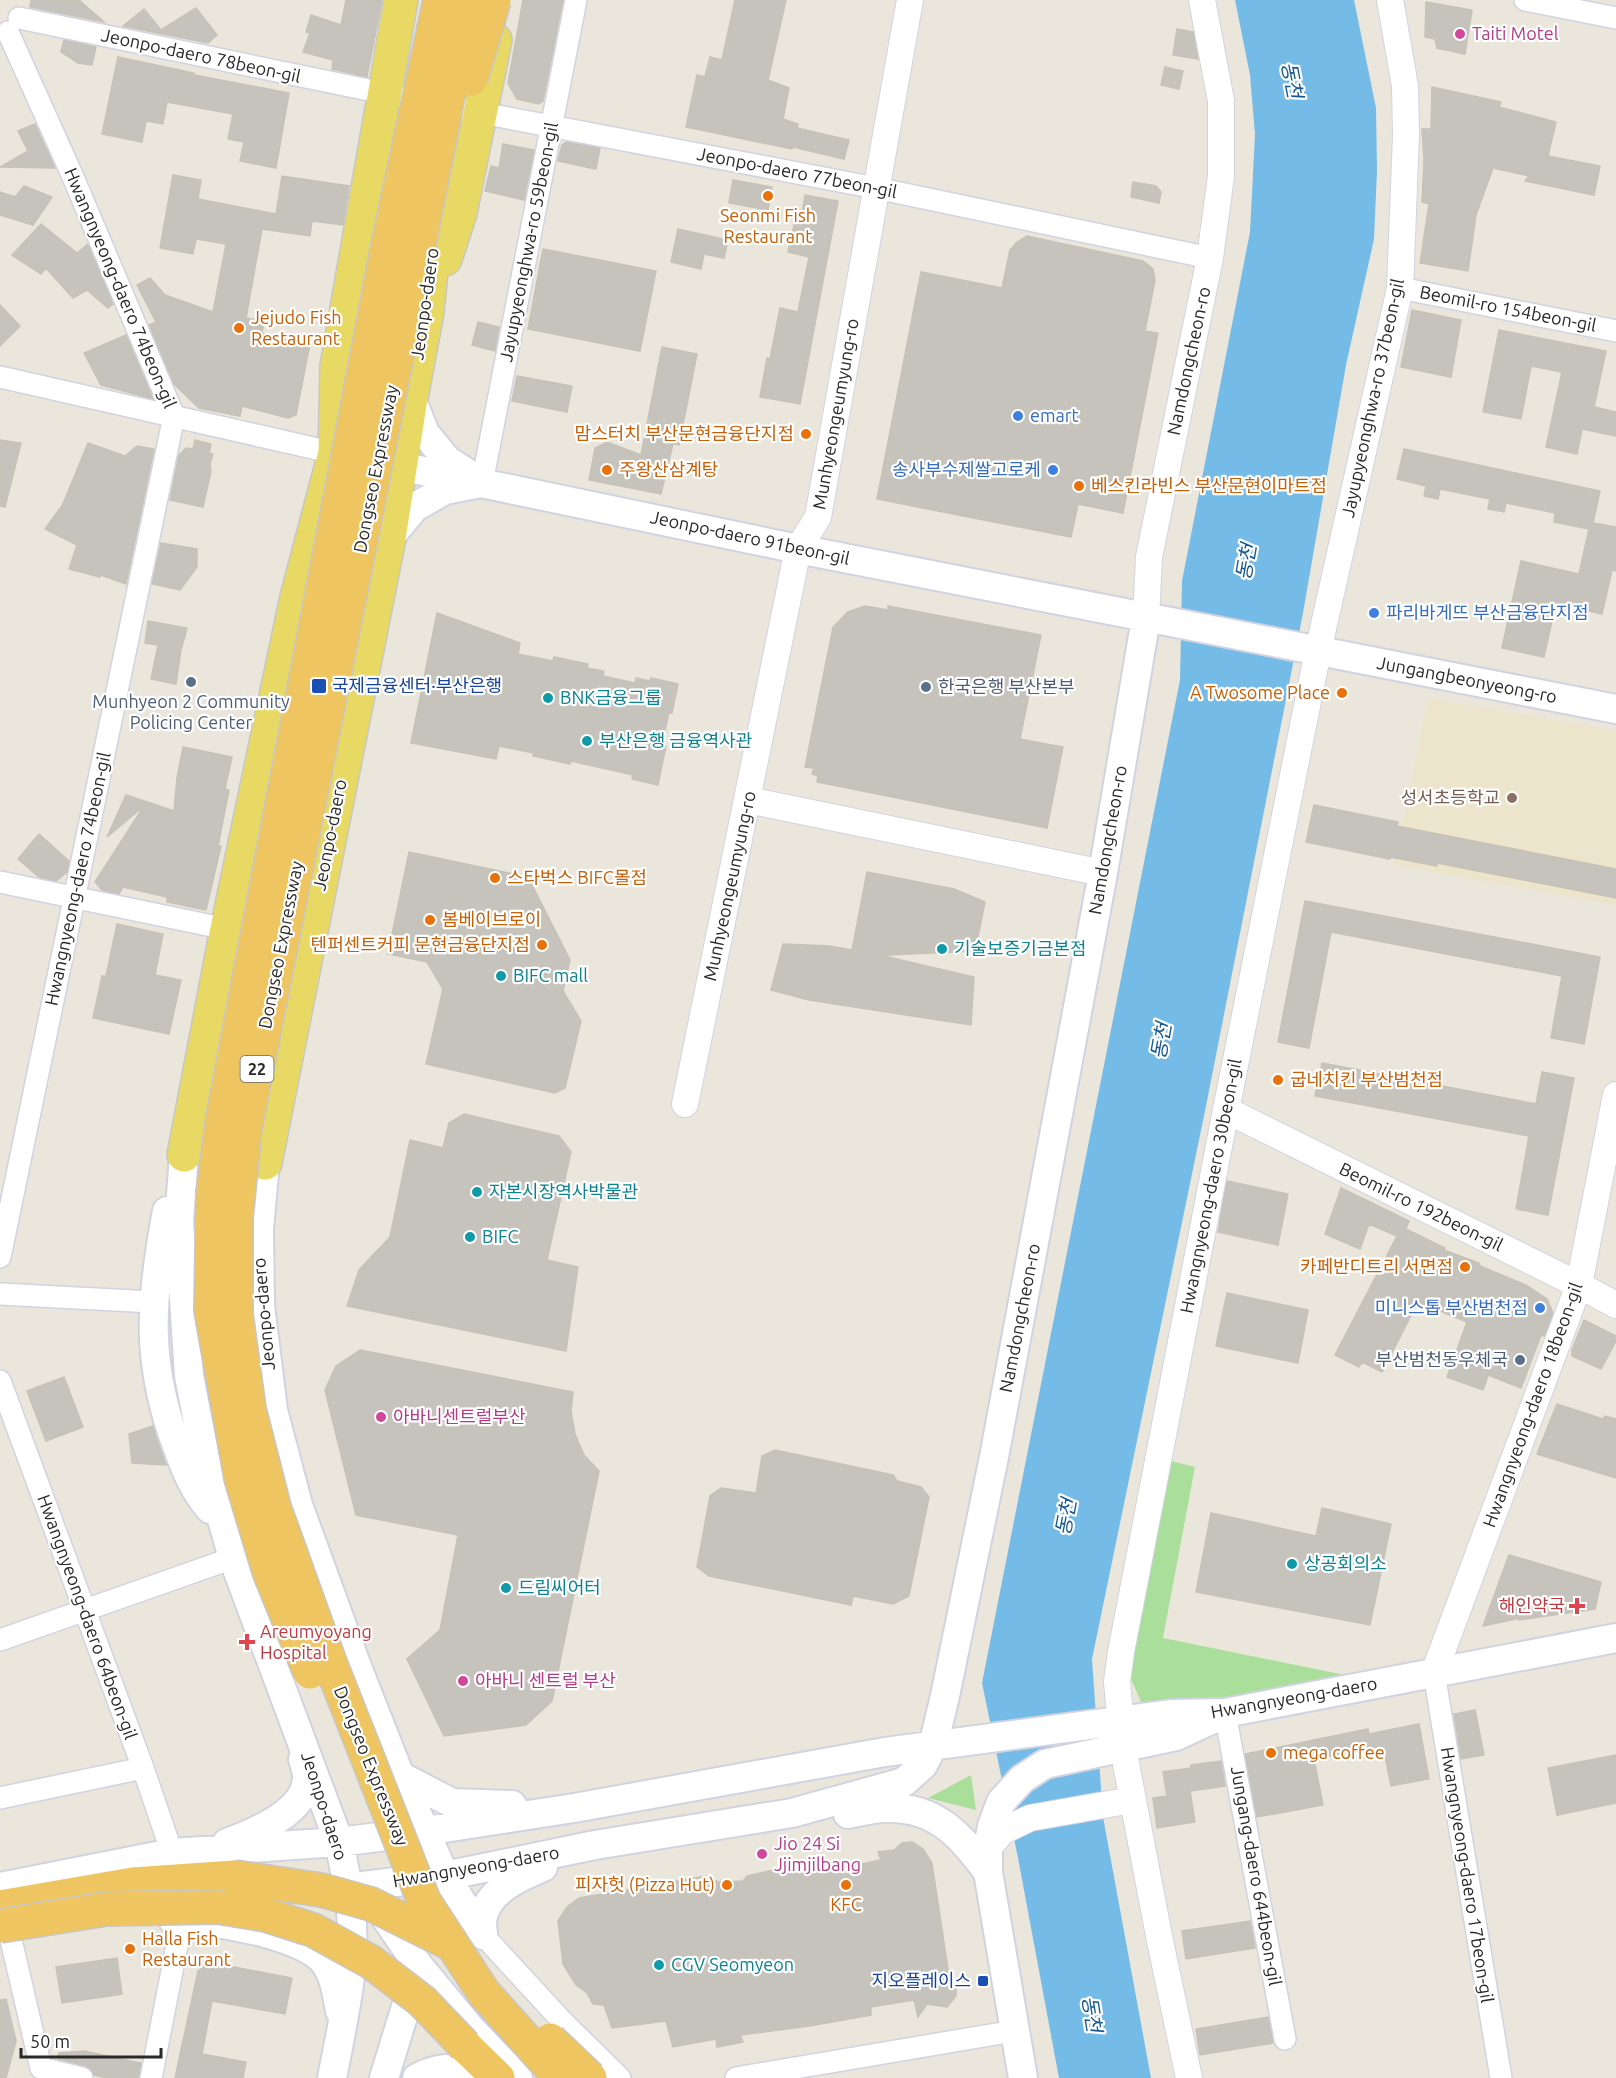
<svg xmlns="http://www.w3.org/2000/svg" width="1616" height="2078" font-family="Ubuntu,'Noto Sans KR',sans-serif">
	<rect width="100%" height="100%" fill="#ebe6dc"/>
	<path fill="#ece5cc" d="M1428,698L1616,731V905L1394,865Z"/>
	<path fill="#aade9b" d="M1171,1461L1195,1467L1163,1638L1345,1675L1186,1706L1142,1704L1130,1677Z
		M971,1775L976,1810L928,1798Z"/>
	<path fill="#75bbe7" d="M1235,0H1354L1376,108L1377,171L1374,239L1346,365L1303,613L1206,1106L1092,1659L1103,1817L1151,2078H1059L1018,1858L982,1683L1180,680L1182,581L1250,232L1255,134L1250,75Z"/>
	<path fill="#c6c3bc" stroke="#c6c2b6" stroke-width="1.5" d="M31,0H79L104,22L30,7Z
		M346,0H382L367,77L332,69L333,60L303,52L310,33L306,32L311,15L341,25Z
		M523,0H563L543,101L539,104L517,99L508,83Z
		M735,0H786L768,80L789,88L783,119L798,124L797,128L849,140L844,159L793,147L792,149L686,127L697,75L705,77L710,57L722,60Z
		M1426,2L1472,10L1465,54L1437,48L1435,39L1425,37Z
		M196,8L217,35L208,43L123,26L144,9L161,30Z
		M1177,29L1193,32L1198,59L1173,55Z
		M64,40L96,47L92,65L78,63L61,52Z
		M118,57L194,73V75L289,93L276,168L240,161L244,142L228,139L233,114L167,102L163,124L146,121L142,142L102,134Z
		M1165,67L1183,71L1179,89L1161,85Z
		M1432,87L1501,102L1499,107L1556,122L1548,156L1600,166L1594,195L1525,181L1529,176L1493,168L1476,215L1468,271L1420,263L1429,204L1422,202L1424,160L1422,129H1431Z
		M35,124L55,168L0,167L28,151L18,131Z
		M566,142L600,148L596,169L558,161L562,145Z
		M503,144L534,150L524,200L485,191L491,166L499,168Z
		M173,175L201,180L198,199L276,214L282,176L349,186L343,225L312,221L310,236L262,229L246,318L264,321L262,333L310,344L296,415L288,418L242,406L240,416L199,408L174,384L149,325L156,322L137,285L150,278L165,295L213,312L226,244L196,239L193,254L160,248Z
		M733,180L772,187L768,210L729,203Z
		M1133,182L1156,186L1161,192L1159,203L1131,197Z
		M24,186L52,197L33,225L0,215V192L15,197Z
		M805,195L838,201L800,404L760,397L767,358L770,359L780,308L798,312L809,257L788,252L797,212L802,213Z
		M41,224L77,253L88,244L113,304L108,308L87,290L73,298L46,268L41,274L12,255Z
		M678,229L728,240L724,258L704,254L701,269L671,262Z
		M1027,236L1143,261L1153,269L1155,280L1145,331L1158,333L1123,513L1078,504L1071,537L877,499L921,272L1002,288L1010,250L1017,242Z
		M543,249L656,271L640,351L528,329Z
		M0,305L20,326L0,346Z
		M1412,310L1461,320L1451,377L1401,367Z
		M478,322L499,327L495,351L472,345Z
		M1499,330L1606,351L1594,407L1616,412V436L1582,429L1577,454L1546,447L1562,372L1531,366L1521,419L1483,412Z
		M126,335L153,399L101,385L84,353Z
		M662,347L697,354L679,445L673,444L661,494L589,480L595,448L607,442L641,455Z
		M517,376L572,386L567,412L512,401Z
		M0,440L21,443L5,507L0,506Z
		M195,440L211,444L209,453L213,454L210,464L211,471L203,507L170,500L179,455L186,448L193,449Z
		M88,443L125,456L137,446L154,449L126,584L101,575L100,577L69,569L77,545L45,529L63,504Z
		M1404,449L1600,491L1593,523L1616,527V571L1612,570L1602,614L1556,603L1544,657L1502,648L1521,561L1579,574L1589,529L1554,522L1555,513L1506,503L1504,512L1488,509L1490,499L1440,489L1438,499L1424,496L1426,486L1397,479Z
		M161,543L197,549V567L180,590L152,584Z
		M865,606L888,610V606L1041,635L1020,739L1063,747L1047,828L817,782L818,776L812,774L814,768L805,767L833,627L848,612Z
		M437,613L520,643L518,654L553,661L554,657L588,664L587,668L604,671L603,676L635,683L636,678L650,681L651,678L678,684L672,713L669,712L662,745L666,746L658,785L632,779L633,775L571,761L570,764L533,756V753L499,746L496,759L411,743Z
		M148,621L187,628L181,650L176,684L151,679L158,645L145,643Z
		M183,747L232,757L225,789L229,790L218,846H221L206,910L167,902V897L123,887L119,894L102,890L95,882L144,806L107,837L126,795L174,811L177,778Z
		M1314,805L1398,822L1397,826L1616,869V898L1437,863V866L1390,857V859L1306,842Z
		M39,834L69,861L67,872L56,881L39,877L18,859Z
		M409,852L528,877L570,960L563,991L581,1021L565,1088L555,1093L426,1064L443,989L427,962L388,954Z
		M867,872L954,889L985,902L975,951L888,955V957L974,977L971,1025L809,1000L771,990L783,944L830,946L852,950Z
		M1305,901L1600,957L1584,1044L1551,1038L1562,976L1331,932L1309,1048L1278,1042Z
		M117,924L163,934L155,975L181,980L169,1034L93,1018L102,976H106Z
		M1322,1063L1536,1104L1542,1072L1574,1078L1548,1215L1516,1209L1529,1136L1315,1096Z
		M464,1114L559,1136L571,1152L547,1260L578,1267L566,1351L347,1306L359,1270L390,1237L410,1140L443,1148L449,1123Z
		M1227,1181L1288,1194L1278,1245L1218,1232Z
		M1341,1188L1409,1221L1406,1229L1445,1248L1444,1250L1479,1263L1480,1266L1526,1285L1547,1299L1553,1313L1544,1336L1541,1335L1521,1388L1488,1375L1483,1390L1447,1377L1467,1322L1418,1302L1382,1372L1362,1362L1359,1367L1335,1355L1397,1236L1369,1224L1360,1249L1325,1234Z
		M1227,1293L1308,1310L1298,1363L1216,1346Z
		M1584,1320L1616,1336V1341L1601,1369L1572,1356V1350Z
		M360,1350L573,1392L571,1411L575,1434L584,1455L599,1471L552,1701L526,1725L444,1736L407,1659L440,1630L458,1535L356,1515L325,1390L336,1366Z
		M64,1377L83,1427L46,1441L27,1391Z
		M1557,1404L1603,1419L1605,1416L1616,1419V1478L1537,1454Z
		M153,1426L166,1465L132,1463L129,1434Z
		M775,1450L893,1475L897,1481L921,1487L929,1497L909,1596L893,1604L853,1596L851,1605L709,1576L697,1567L710,1496L721,1488L756,1493L762,1456Z
		M1322,1508L1391,1524L1370,1625L1196,1592L1211,1513L1316,1536Z
		M1509,1555L1601,1582L1595,1609L1519,1620L1520,1618L1483,1626Z
		M1475,1710L1484,1755L1461,1759L1454,1714Z
		M1419,1724L1429,1779L1391,1786L1383,1746L1314,1759L1323,1805L1257,1817L1245,1754L1368,1729L1369,1734Z
		M1616,1755V1803L1557,1815L1548,1768Z
		M1221,1761L1225,1786L1190,1791L1195,1822L1157,1828L1153,1798L1167,1796L1163,1772L1191,1768V1765Z
		M912,1842L923,1849L932,1863L949,1976L956,1987V1996L947,2007L927,2004L918,2017L914,2000L871,2007V2015L809,2026L740,2035L743,2042L717,2047L716,2039L673,2047L666,2021L612,2028L604,2005L593,2004L587,1993L576,1985L563,1964L558,1921L567,1907L579,1898L706,1876L718,1882L743,1881L747,1876L778,1869L792,1868L812,1874L881,1860L878,1852L894,1850L902,1843Z
		M1250,1921L1255,1948L1186,1959L1182,1931Z
		M117,1958L122,1994L62,2003L56,1967Z
		M207,1962L292,1978L285,2014L212,2001L202,2054L246,2062L243,2078H175L198,1971Z
		M6,1999L16,2041L6,2078H0V2000Z
		M1268,2017L1273,2043L1200,2055L1196,2029Z
		M84,2051L141,2063L139,2078H107L94,2075L91,2069L86,2066L58,2059L59,2053Z"/>
	<g fill="none" stroke-linecap="round" stroke-linejoin="round">
		<g stroke="#d1d3e1" stroke-width="24">
			<path id="minor" d="M1525,0L1616,18
				M19,18L461,109L876,188L1210,258
				M1400,288L1616,331
				M0,377L335,453
				M482,483L576,0
				M0,882L227,929
				M0,1257L174,416L73,177L8,32
				M0,1294L153,1302
				M0,1381L143,1768L172,1853
				M0,1640L233,1558
				M1434,1673L1501,2078
				M1225,1713L1285,2039
				M0,1798L143,1768
				M483,1935L563,2022L620,2078
				M11,1940L41,2068L82,2078
				M151,2078L182,1920
				M736,2078L1014,2031"/>
		</g>
		<g stroke="#d1d3e1" stroke-width="28">
			<path id="tertiary" d="M1146,618L1149,557L1210,258L1221,176V101L1202,0
				M748,800L1103,873
				M685,1104L798,549L818,517L910,0
				M1226,1110L1579,1285L1616,1305
				M1434,1673L1579,1285L1616,1095
				M988,1848L1003,1831L1030,1818L1132,1800
				M1189,2078L1160,1941L1123,1748L1117,1682L1121,1652L1226,1110L1318,651L1400,288L1406,135L1405,86L1390,0"/>
		</g>
		<g stroke="#d1d3e1" stroke-width="32">
			<path id="secondary" d="M411,398L425,433L447,460L473,477
				M380,462L798,549L1616,709
				M389,538L415,507L445,490L476,484
				M184,1155L179,1221L189,1376L207,1467L233,1558L339,1842C348,1884 356,1926 351,1969C347,2006 339,2042 332,2078
				M265,1163L259,1229L260,1305L273,1410L298,1505L356,1664L400,1776L445,1876L483,1935
				M167,1211C150,1300 145,1363 178,1449C186,1471 195,1492 210,1509
				M400,1776L452,1803L512,1805
				M848,1814C860,1812 873,1808 885,1808C936,1806 960,1835 988,1872
				M227,1843C254,1833 307,1812 307,1777C307,1772 305,1765 303,1759
				M0,1887L172,1853L339,1842L425,1831L574,1808L885,1752L1172,1714L1225,1713L1616,1638
				M330,1890L445,1876L595,1845L792,1813L904,1782L923,1765L933,1746L945,1696L994,1457L1103,873L1146,618
				M377,1905L418,1965L470,2028L518,2078
				M173,1920C208,1919 304,1934 325,1963C335,1977 337,1995 340,2011
				M483,1935C483,1929 481,1922 483,1916C490,1889 520,1877 543,1867
				M384,2078L417,1971
				M417,2078C445,2063 463,2069 492,2078
				M1023,2078L988,1872V1848L992,1826L1001,1802L1022,1779L1045,1764L1176,1736L1215,1718"/>
		</g>
		<g stroke="#c7c7c7" stroke-width="36">
			<path id="primary" d="M445,259L460,213L495,40
				M184,1155L227,929L297,597L335,453L337,366L401,0
				M265,1163L389,538L411,398L427,312L436,221"/>
		</g>
		<g stroke="#c7c7c7" stroke-width="36">
			<path id="trunk" d="M0,1907L133,1884L234,1877
				M465,2046L498,2078"/>
		</g>
		<use href="#minor" stroke="#fff" stroke-width="21"/>
		<use href="#tertiary" stroke="#fff" stroke-width="26"/>
		<use href="#secondary" stroke="#fff" stroke-width="28"/>
		<use href="#primary" stroke="#e8d964" stroke-width="33"/>
		<use href="#trunk" stroke="#eec560" stroke-width="33"/>
		<g stroke="#c7c7c7" stroke-width="36" stroke-linecap="butt">
			<path id="trunk-bridge" d="M467,0L245,1128L236,1218V1314L249,1409L274,1507L329,1660L424,1901L484,1993L560,2078
				M471,79L494,0
				M310,1672L269,1571L241,1478L211,1310L213,1193L223,1117L388,245L440,0
				M234,1877L321,1890L371,1904L451,1944
				M0,1926L106,1909L218,1907L266,1915L313,1930L371,1962L422,2001L465,2046
				M550,2040L590,2078"/>
		</g>
		<use href="#trunk-bridge" stroke="#eec560" stroke-width="33"/>
	</g>
	<g fill="#d1479c" stroke="#fff" stroke-width="2">
		<circle cx="1460" cy="34" r="6"/>
		<circle cx="381" cy="1417" r="6"/>
		<circle cx="463" cy="1681" r="6"/>
		<circle cx="762" cy="1854" r="6"/>
	</g>
	<g fill="#e8710a" stroke="#fff" stroke-width="2">
		<circle cx="768" cy="196" r="6"/>
		<circle cx="239" cy="328" r="6"/>
		<circle cx="806" cy="434" r="6"/>
		<circle cx="607" cy="470" r="6"/>
		<circle cx="1079" cy="486" r="6"/>
		<circle cx="1342" cy="693" r="6"/>
		<circle cx="495" cy="878" r="6"/>
		<circle cx="430" cy="920" r="6"/>
		<circle cx="542" cy="945" r="6"/>
		<circle cx="1278" cy="1080" r="6"/>
		<circle cx="1465" cy="1267" r="6"/>
		<circle cx="1271" cy="1753" r="6"/>
		<circle cx="727" cy="1885" r="6"/>
		<circle cx="846" cy="1885" r="6"/>
		<circle cx="130" cy="1949" r="6"/>
	</g>
	<g fill="#3f7fe0" stroke="#fff" stroke-width="2">
		<circle cx="1018" cy="416" r="6"/>
		<circle cx="1053" cy="470" r="6"/>
		<circle cx="1374" cy="613" r="6"/>
		<circle cx="1540" cy="1308" r="6"/>
	</g>
	<g fill="#5c6f8a" stroke="#fff" stroke-width="2">
		<circle cx="191" cy="682" r="6"/>
		<circle cx="926" cy="687" r="6"/>
		<circle cx="1520" cy="1360" r="6"/>
	</g>
	<g fill="#1a4fb4" stroke="#fff" stroke-width="2">
		<rect x="311" y="678" width="16" height="16" rx="3"/>
		<rect x="977" y="1975" width="12" height="12" rx="3"/>
	</g>
	<g fill="#0f9aa8" stroke="#fff" stroke-width="2">
		<circle cx="548" cy="698" r="6"/>
		<circle cx="587" cy="741" r="6"/>
		<circle cx="942" cy="949" r="6"/>
		<circle cx="501" cy="976" r="6"/>
		<circle cx="477" cy="1192" r="6"/>
		<circle cx="470" cy="1237" r="6"/>
		<circle cx="1292" cy="1564" r="6"/>
		<circle cx="506" cy="1588" r="6"/>
		<circle cx="659" cy="1965" r="6"/>
	</g>
	<circle fill="#8d6e63" stroke="#fff" stroke-width="2" cx="1512" cy="798" r="6"/>
	<g fill="#e0444e" stroke="#fff" stroke-width="2">
		<path d="M1574 1597h6v6h6v6h-6v6h-6v-6h-6v-6h6z"/>
		<path d="M244 1633h6v6h6v6h-6v6h-6v-6h-6v-6h6z"/>
	</g>
	<g text-anchor="middle" stroke-width="4.5" stroke-linejoin="round" paint-order="stroke">
		<rect fill="#fff" stroke="#696969" stroke-width="1.5" x="240.5" y="1056" width="33" height="26" rx="4.5"/>
		<g font-size="16" font-weight="bold" fill="#292929">
			<text x="257" y="1075">22</text>
		</g>
		<g font-size="18" fill="#b23c85" stroke="#fff" text-anchor="start">
			<text x="1472" y="40">Taiti Motel</text>
			<text x="393" y="1423">아바니센트럴부산</text>
			<text x="475" y="1687">아바니 센트럴 부산</text>
			<text x="774" y="1850">Jio 24 Si<tspan x="774" dy="21">Jjimjilbang</tspan></text>
		</g>
		<g font-size="18" fill="#292929" stroke="#fff">
			<text transform="translate(201 56) rotate(12)" y="6">Jeonpo-daero 78beon-gil</text>
			<text transform="translate(797 173) rotate(11)" y="6">Jeonpo-daero 77beon-gil</text>
			<text transform="translate(529 242) rotate(-79)" y="6">Jayupyeonghwa-ro 59beon-gil</text>
			<text transform="translate(120 288) rotate(67)" y="6">Hwangnyeong-daero 74beon-gil</text>
			<text transform="translate(425 304) rotate(-82)" y="6">Jeonpo-daero</text>
			<text transform="translate(1508 309) rotate(11)" y="6">Beomil-ro 154beon-gil</text>
			<text transform="translate(1189 361) rotate(-78)" y="6">Namdongcheon-ro</text>
			<text transform="translate(1373 398) rotate(-78)" y="6">Jayupyeonghwa-ro 37beon-gil</text>
			<text transform="translate(836 414) rotate(-80)" y="6">Munhyeongeumyung-ro</text>
			<text transform="translate(376 469) rotate(-79)" y="6">Dongseo Expressway</text>
			<text transform="translate(750 538) rotate(12)" y="6">Jeonpo-daero 91beon-gil</text>
			<text transform="translate(1467 680) rotate(11)" y="6">Jungangbeonyeong-ro</text>
			<text transform="translate(330 835) rotate(-79)" y="6">Jeonpo-daero</text>
			<text transform="translate(1108 840) rotate(-80)" y="6">Namdongcheon-ro</text>
			<text transform="translate(78 879) rotate(-78)" y="6">Hwangnyeong-daero 74beon-gil</text>
			<text transform="translate(730 886) rotate(-78)" y="6">Munhyeongeumyung-ro</text>
			<text transform="translate(281 945) rotate(-79)" y="6">Dongseo Expressway</text>
			<text transform="translate(1211 1186) rotate(-79)" y="6">Hwangnyeong-daero 30beon-gil</text>
			<text transform="translate(1421 1207) rotate(26)" y="6">Beomil-ro 192beon-gil</text>
			<text transform="translate(264 1314) rotate(-95)" y="6">Jeonpo-daero</text>
			<text transform="translate(1020 1318) rotate(-79)" y="6">Namdongcheon-ro</text>
			<text transform="translate(1533 1405) rotate(-70)" y="6">Hwangnyeong-daero 18beon-gil</text>
			<text transform="translate(87 1617) rotate(70)" y="6">Hwangnyeong-daero 64beon-gil</text>
			<text transform="translate(1294 1698) rotate(-10)" y="6">Hwangnyeong-daero</text>
			<text transform="translate(371 1766) rotate(68)" y="6">Dongseo Expressway</text>
			<text transform="translate(324 1806) rotate(72)" y="6">Jeonpo-daero</text>
			<text transform="translate(476 1867) rotate(-10)" y="6">Hwangnyeong-daero</text>
			<text transform="translate(1467 1875) rotate(81)" y="6">Hwangnyeong-daero 17beon-gil</text>
			<text transform="translate(1256 1876) rotate(80)" y="6">Jungang-daero 644beon-gil</text>
		</g>
		<g font-size="18" fill="#c56008" stroke="#fff" text-anchor="start">
			<text x="768" y="222" text-anchor="middle">Seonmi Fish<tspan x="768" dy="21">Restaurant</tspan></text>
			<text x="251" y="324">Jejudo Fish<tspan x="251" dy="21">Restaurant</tspan></text>
			<text x="794" y="440" text-anchor="end">맘스터치 부산문현금융단지점</text>
			<text x="619" y="476">주왕산삼계탕</text>
			<text x="1091" y="492">베스킨라빈스 부산문현이마트점</text>
			<text x="1330" y="699" text-anchor="end">A Twosome Place</text>
			<text x="507" y="884">스타벅스 BIFC몰점</text>
			<text x="442" y="926">봄베이브로이</text>
			<text x="530" y="951" text-anchor="end">텐퍼센트커피 문현금융단지점</text>
			<text x="1290" y="1086">굽네치킨 부산범천점</text>
			<text x="1453" y="1273" text-anchor="end">카페반디트리 서면점</text>
			<text x="1283" y="1759">mega coffee</text>
			<text x="715" y="1891" text-anchor="end">피자헛 (Pizza Hut)</text>
			<text x="846" y="1911" text-anchor="middle">KFC</text>
			<text x="142" y="1945">Halla Fish<tspan x="142" dy="21">Restaurant</tspan></text>
		</g>
		<g font-size="18" fill="#366cbe" stroke="#fff" text-anchor="start">
			<text x="1030" y="422">emart</text>
			<text x="1041" y="476" text-anchor="end">송사부수제쌀고로케</text>
			<text x="1386" y="619">파리바게뜨 부산금융단지점</text>
			<text x="1528" y="1314" text-anchor="end">미니스톱 부산범천점</text>
		</g>
		<g font-size="18" fill="#164399" stroke="#fff" text-anchor="start">
			<text x="332" y="692">국제금융센터·부산은행</text>
			<text x="971" y="1987" text-anchor="end">지오플레이스</text>
		</g>
		<g font-size="18" fill="#4e5e75" stroke="#fff" text-anchor="start">
			<text x="938" y="693">한국은행 부산본부</text>
			<text x="191" y="708" text-anchor="middle">Munhyeon 2 Community<tspan x="191" dy="21">Policing Center</tspan></text>
			<text x="1508" y="1366" text-anchor="end">부산범천동우체국</text>
		</g>
		<g font-size="18" fill="#0d838f" stroke="#fff" text-anchor="start">
			<text x="560" y="704">BNK금융그룹</text>
			<text x="599" y="747">부산은행 금융역사관</text>
			<text x="954" y="955">기술보증기금본점</text>
			<text x="513" y="982">BIFC mall</text>
			<text x="489" y="1198">자본시장역사박물관</text>
			<text x="482" y="1243">BIFC</text>
			<text x="1304" y="1570">상공회의소</text>
			<text x="518" y="1594">드림씨어터</text>
			<text x="671" y="1971">CGV Seomyeon</text>
		</g>
		<g font-size="18" fill="#785e54" stroke="#fff" text-anchor="end">
			<text x="1500" y="804">성서초등학교</text>
		</g>
		<g font-size="18" fill="#be3a42" stroke="#fff" text-anchor="end">
			<text x="1565" y="1612">해인약국</text>
			<text x="260" y="1638" text-anchor="start">Areumyoyang<tspan x="260" dy="21">Hospital</tspan></text>
		</g>
		<g font-size="20" font-style="italic" fill="#155892" stroke="#fff">
			<text transform="translate(1292 80) rotate(79)" y="7">동천</text>
			<text transform="translate(1246 562) rotate(-80)" y="7">동천</text>
			<text transform="translate(1161 1041) rotate(-80)" y="7">동천</text>
			<text transform="translate(1066 1517) rotate(-79)" y="7">동천</text>
			<text transform="translate(1092 2014) rotate(81)" y="7">동천</text>
		</g>
	</g>
	<path d="M21 2048v9h140v-9" fill="none" stroke="#292929" stroke-width="3"/>
	<text x="30" y="2048" font-size="18" fill="#292929" stroke="#ffffff" stroke-width="4.5" paint-order="stroke">50 m</text>
</svg>
